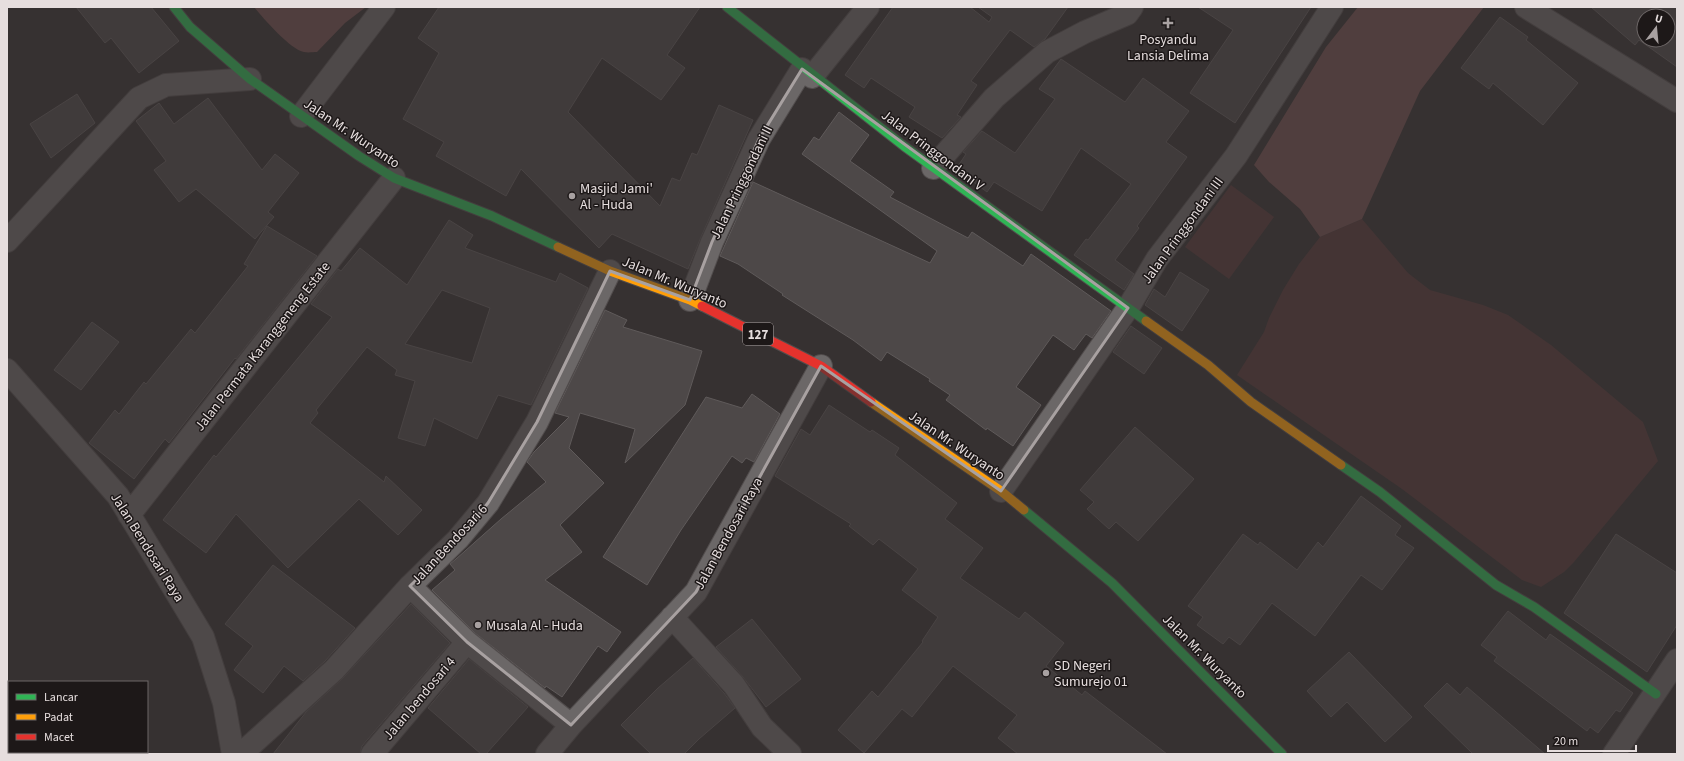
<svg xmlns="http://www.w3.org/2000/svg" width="1684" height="761" font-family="'Source Sans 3',sans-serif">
	<rect width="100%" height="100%" fill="#363131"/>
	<path fill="#543939" d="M1231,185L1274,217L1229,279L1185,247Z
		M1362,219L1408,273L1430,290L1483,305L1508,315L1551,345L1643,422L1658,461L1574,562L1564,572L1541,587L1522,580L1402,489L1237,375L1264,332L1269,318L1283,290L1299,264L1320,237Z"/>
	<path fill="#6f4e4e" d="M254,7H366L345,23L317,52C313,52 308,53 304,52C291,50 263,18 254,7Z
		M1358,7H1484L1420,91L1362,219L1320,237L1300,209L1269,182L1254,165L1326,47Z"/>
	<path fill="#4d4848" stroke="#5f5a5a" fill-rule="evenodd" d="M76,7H151L179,41L139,73L111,38L105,43Z
		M439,7H700L667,55L685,68L661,100L602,58L568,112L660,206L672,178L680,181L692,153L697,155L719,105L753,120L701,237L688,269L612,234L599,248L521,169L506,196L436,156L444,142L403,119L439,53L418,38Z
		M893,7H970L989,22L992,17L978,7H1068L1045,39L1034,47L1010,30L971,81L977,85L957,115L961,117L942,138L909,117L915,107L871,78L864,88L845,75Z
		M1198,7H1311L1235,123L1190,93L1233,30Z
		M1591,7H1677V67L1639,40L1635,45ZM1644,16H1668V40H1644Z
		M1500,17L1528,37L1526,40L1578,83L1543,125L1493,83L1489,89L1461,68Z
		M1061,59L1125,102L1143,78L1189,111L1166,142L1187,157L1137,226L1139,228L1115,260L1134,274L1124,290L1074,255L1086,239L1088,240L1131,184L1081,148L1042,211L994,182L987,192L956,169L966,154L963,152L982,131L1015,153L1055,99L1039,89Z
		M77,94L95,123L51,158L30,124Z
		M208,98L262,170L275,154L299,173L268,212L274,217L255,239L196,189L179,202L154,170L166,161L136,121L159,103L174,124Z
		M839,112L869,135L850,161L894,192L890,197L968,238L972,232L1023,266L1031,254L1111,311L1092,338L1086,334L1074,350L1053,335L1016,387L1041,405L1013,446L987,428L986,430L946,400L950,395L929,381L930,379L887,352L881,361L853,340L782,295L783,294L738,264L720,256L753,182L930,263L937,251L802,154L814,137L819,140Z
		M449,220L473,235L465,248L556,282L560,273L588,288L531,405L498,395L477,439L434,418L425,446L398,438L415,381L395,375L397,370L367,347L316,410L318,413L310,423L384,482L386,476L422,510L398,535L359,499L288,568L236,514L206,553L163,520L214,455L216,457L332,317L311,304L338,269L341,271L360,248L407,285ZM442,290L490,308L472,363L405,344Z
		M267,226L317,256L236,359L235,358L169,443L165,439L134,479L89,443L115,410L119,414L144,382L146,384L191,329L195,333L248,266L244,264Z
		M1180,272L1209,290L1182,331L1145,305L1154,289L1165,297Z
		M605,310L627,320L623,327L702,351L685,405L625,463L635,429L580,413L569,448L604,483L560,525L582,552L545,580L621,632L607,652L598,646L562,697L546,686L545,688L475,633L432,590L455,570L450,564L456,559L501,519L546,482L527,462L534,452L569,417L555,413Z
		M92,322L119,342L81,390L54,370Z
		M1131,326L1162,348L1144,374L1113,352Z
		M752,394L780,414L754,462L746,458L742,463L732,456L681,530L647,585L603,557L706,397L742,408Z
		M829,405L870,432L872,430L899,448L895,455L957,503L945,519L983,548L960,578L1019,619L1025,612L1064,643L1046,666L1082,695L1085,691L1167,754H1018L998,738L1017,715L953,666L912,717L902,709L864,753L838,730L872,691L878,697L923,642L922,641L938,617L902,590L918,569L879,539L873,545L849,526L851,524L775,476L801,429L810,435Z
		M1135,427L1194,479L1138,541L1116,522L1109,529L1087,509L1094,502L1080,490Z
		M1361,496L1401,526L1395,535L1414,548L1382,590L1361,575L1315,636L1272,603L1240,645L1229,637L1223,644L1197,625L1203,617L1188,606L1243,534L1258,545L1260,542L1297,570L1318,542L1323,547Z
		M1616,534L1677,573V625L1647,672L1564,613Z
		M273,565L355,628L325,661L303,681L284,666L263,693L234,670L253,646L225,624Z
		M411,604L450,643L362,746L360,754H273L306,712L343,678Z
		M1508,611L1546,640L1550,634L1633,693L1620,712L1616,710L1598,733L1590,727L1587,731L1494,661L1497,657L1481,645Z
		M752,619L801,679L766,707L743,677L716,647Z
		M1349,652L1412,717L1385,742L1347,702L1331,717L1307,691Z
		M693,658L724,693L735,708L699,739L684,754H651L621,725L658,688Z
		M469,659L528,707L486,754H481L428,708Z
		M1447,683L1460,695L1467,687L1545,754H1473L1424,706Z"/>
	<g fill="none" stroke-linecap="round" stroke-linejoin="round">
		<g stroke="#524d4d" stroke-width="24">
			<path id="street" d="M1526,7L1677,101
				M812,77L868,7
				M301,116L384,7
				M933,168L994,98L1047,52L1085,32L1127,14L1132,7
				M7,241L139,98L166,85L250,79
				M690,300L712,242L759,139L802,69
				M7,370L118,496L161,567L203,637L224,703L233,754
				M1001,491L1128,308L1157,259L1236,156L1332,7
				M129,515L394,178
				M410,586L467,642L571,725
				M672,617L734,685L762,727L790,754
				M241,754L334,670L410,586L458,539L488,503L537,422L610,271
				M372,754L467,642
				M547,754L571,725L696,592L821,366
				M1614,754L1677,660"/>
		</g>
		<g stroke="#524d4d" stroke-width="11">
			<path id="fast" d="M174,7L190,27L250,79L359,156L394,178L492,216L558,247
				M727,7L904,146L1146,321
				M1341,465L1380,492L1496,585L1534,607L1656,694
				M1024,510L1112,583L1282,754"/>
		</g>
		<g stroke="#524d4d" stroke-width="11">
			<path id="slow" d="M558,247L610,271L690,300L702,306
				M1146,321L1208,365L1251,402L1341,465
				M871,402L1001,491L1024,510"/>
		</g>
		<g stroke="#524d4d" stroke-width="11">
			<path id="jam" d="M702,306L821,366L871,402"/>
		</g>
		<use href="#street" stroke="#6b6767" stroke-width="22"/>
		<use href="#fast" stroke="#30b455" stroke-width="9"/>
		<use href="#slow" stroke="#ff9f0a" stroke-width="9"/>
		<use href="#jam" stroke="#e5322d" stroke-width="9"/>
	</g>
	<path d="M0 0H1684V761H0ZM802,69L1128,308L1001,491L821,366L696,592L571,725L467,642L410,586L458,539L488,503L537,422L610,271L690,300L712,242L759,139Z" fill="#363131" fill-opacity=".55" fill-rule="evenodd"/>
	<path fill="none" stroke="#a8a1a1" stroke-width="3" stroke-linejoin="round" d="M802,69L1128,308L1001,491L821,366L696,592L571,725L467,642L410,586L458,539L488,503L537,422L610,271L690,300L712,242L759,139Z"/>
	<g fill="#a8a1a1" stroke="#1d1818" stroke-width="1.5">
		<path d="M1166 17h4v4h4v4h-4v4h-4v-4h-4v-4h4z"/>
		<circle cx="572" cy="196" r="4"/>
		<circle cx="478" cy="625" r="4"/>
		<circle cx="1046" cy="673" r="4"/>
	</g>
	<g text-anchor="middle" stroke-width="3" stroke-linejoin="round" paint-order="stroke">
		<rect fill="#1d1818" stroke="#aaa3a3" stroke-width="1" x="743" y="323" width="30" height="22" rx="3"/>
		<g font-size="13" font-weight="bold" fill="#e6dede">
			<text x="758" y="339">127</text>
		</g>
		<g font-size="14" fill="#e6dede" stroke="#1d1818" text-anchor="start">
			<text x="1168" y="44" text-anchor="middle">Posyandu<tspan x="1168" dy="16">Lansia Delima</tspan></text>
			<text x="580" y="193">Masjid Jami'<tspan x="580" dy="16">Al - Huda</tspan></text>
			<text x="486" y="630">Musala Al - Huda</text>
			<text x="1054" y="670">SD Negeri<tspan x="1054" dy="16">Sumurejo 01</tspan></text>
		</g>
		<g font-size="14" fill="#e6dede" stroke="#1d1818">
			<text transform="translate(352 133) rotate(34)" y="5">Jalan Mr. Wuryanto</text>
			<text transform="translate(933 150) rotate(37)" y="5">Jalan Pringgondani V</text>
			<text transform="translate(741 182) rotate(-64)" y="5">Jalan Pringgondani II</text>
			<text transform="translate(1182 230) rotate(-54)" y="5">Jalan Pringgondani III</text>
			<text transform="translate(675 282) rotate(23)" y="5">Jalan Mr. Wuryanto</text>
			<text transform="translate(262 346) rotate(-52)" y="5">Jalan Permata Karanggeneng Estate</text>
			<text transform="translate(957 445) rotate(34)" y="5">Jalan Mr. Wuryanto</text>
			<text transform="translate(728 533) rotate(-61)" y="5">Jalan Bendosari Raya</text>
			<text transform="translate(449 544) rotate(-47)" y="5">Jalan Bendosari 6</text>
			<text transform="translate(148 547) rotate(58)" y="5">Jalan Bendosari Raya</text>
			<text transform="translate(1205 656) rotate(45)" y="5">Jalan Mr. Wuryanto</text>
			<text transform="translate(419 698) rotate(-50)" y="5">Jalan bendosari 4</text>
		</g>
	</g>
	<rect width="1684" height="761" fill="none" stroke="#e6dede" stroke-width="16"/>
	<rect x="8" y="681" width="140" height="72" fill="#1d1818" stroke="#6d6767"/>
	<rect x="16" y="694" width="20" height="6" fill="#30b455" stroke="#6d6767"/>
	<text x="44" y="701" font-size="12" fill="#e6dede">Lancar</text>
	<rect x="16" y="714" width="20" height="6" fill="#ff9f0a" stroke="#6d6767"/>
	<text x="44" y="721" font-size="12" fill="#e6dede">Padat</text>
	<rect x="16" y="734" width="20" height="6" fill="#e5322d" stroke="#6d6767"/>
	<text x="44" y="741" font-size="12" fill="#e6dede">Macet</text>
	<g transform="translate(1656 28) rotate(16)"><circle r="19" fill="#1d1818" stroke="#6d6767"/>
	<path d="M0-3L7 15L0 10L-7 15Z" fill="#a8a1a1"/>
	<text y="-6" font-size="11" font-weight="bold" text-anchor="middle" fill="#e6dede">U</text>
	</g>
	<path d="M1548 745v6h88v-6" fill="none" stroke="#e6dede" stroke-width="2"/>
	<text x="1554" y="745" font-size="12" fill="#e6dede" stroke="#1d1818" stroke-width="3" paint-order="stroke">20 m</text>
</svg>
